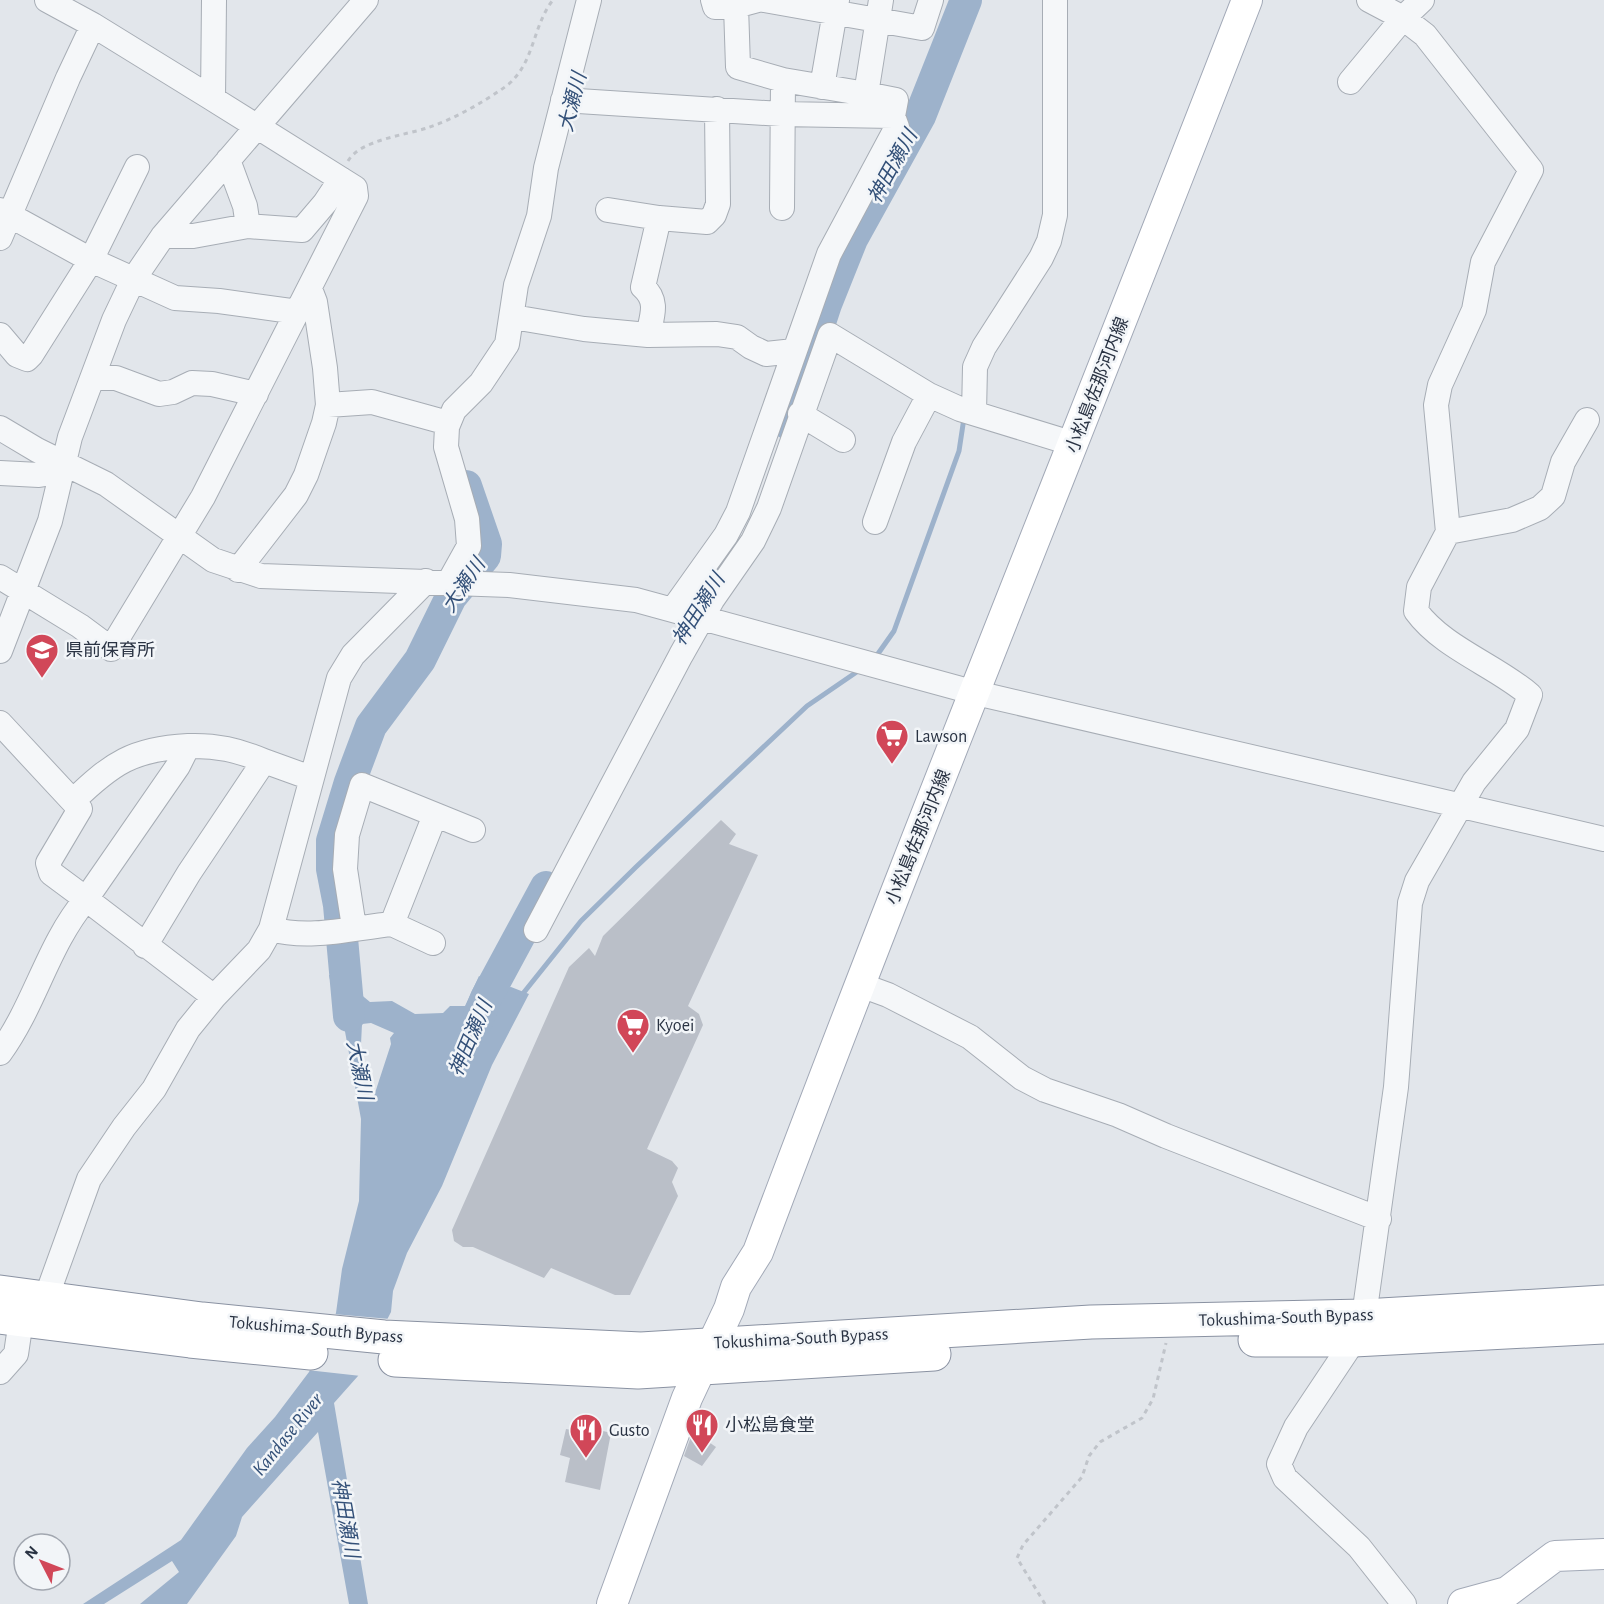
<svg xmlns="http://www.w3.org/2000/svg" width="1604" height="1604" font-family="'Alegreya Sans','Noto Sans JP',sans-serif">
	<rect width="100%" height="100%" fill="#e2e6eb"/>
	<path fill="#9db2cb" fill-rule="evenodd" d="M329,975H344L347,983L370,1002L392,1001L415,1014L443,1013L450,1006H465L479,976L501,989L511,987L529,994L492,1065L442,1186L407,1253L393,1291L391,1312L358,1376L334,1403L368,1604H349L318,1432L242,1517L236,1536L187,1604H140L179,1572L172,1561L104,1604H83L181,1540L247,1448L275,1417L309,1372L336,1313L342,1269L359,1201L361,1119L344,1026L337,1014ZM371,1023L394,1033L390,1038L391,1044L374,1096L370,1095L361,1044L362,1024Z"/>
	<path fill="#e2e6eb" d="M333,1314L390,1319L361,1376L307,1370Z"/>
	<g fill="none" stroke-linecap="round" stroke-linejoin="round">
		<path stroke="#9db2cb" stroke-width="5" d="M875,658L894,631L959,451L964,418
			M521,996L581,921L636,867L807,706L861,669"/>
		<path stroke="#9db2cb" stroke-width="32" d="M787,423L826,304L852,239L920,116L966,0
			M349,1016L339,905L332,869V841L350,782L371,726L420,660L451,597L485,556L486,544L466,486
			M477,1021L486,998L546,887"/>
	</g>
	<path fill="#babfc8" d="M721,820L736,834L729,844L758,855L688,1006L699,1014L703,1025L647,1149L672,1161L678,1168L672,1182L678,1196L630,1295H615L551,1268L544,1278L473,1247H463L454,1241L452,1230L569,967L589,948L595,956L603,936Z
		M572,1423L611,1433L600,1490L565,1482L570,1458L560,1455L566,1429L572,1430Z
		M693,1431L716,1447L702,1466L684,1456Z"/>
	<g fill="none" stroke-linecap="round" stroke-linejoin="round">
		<g stroke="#a7adb5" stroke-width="26">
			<path id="minor" d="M47,0L93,25L213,99
				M713,0L715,7L736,6
				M758,0L736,6L738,67L783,80L782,208
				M764,0L922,28L931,0
				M1369,0L1403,18L1425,35L1531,170L1483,262L1474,310L1440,385L1436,405L1448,532L1419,587L1416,611C1443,648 1495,665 1530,695L1517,729L1474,782L1417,881L1410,903L1396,1087L1364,1316L1354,1340L1296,1427L1279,1464L1285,1478L1359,1547L1404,1604
				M783,80L866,94L881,0
				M1350,82L1403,18L1422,0
				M822,87L837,0
				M866,94L896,100L893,116
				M563,100L781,114L893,116L897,127L829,254L738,512L726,535L674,608
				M228,160L245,206L248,226
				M0,210L91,260L175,298L219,301L298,312
				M608,210L659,218L707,222L714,215L718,204L717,109
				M163,236H193L248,226L302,230L325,203L341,179
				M0,238L68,78L93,25
				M513,317L584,329L648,335L717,334L737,337L751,347L766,354L794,351
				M0,335L17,355L27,359L31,355L91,260L137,167
				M648,335C652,316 659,301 643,287L659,218
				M94,378H116L159,394L173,392L192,383L212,384L256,394
				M328,405L372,402L448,423
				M974,413L975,367L984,347L1041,258L1049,241L1055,215V0
				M800,414L843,440
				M0,428L37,450L106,484L213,560L261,576L509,585L636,600L976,693L1604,839
				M0,473L39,475L64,471
				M875,522L904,442L929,395
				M1448,532L1512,520L1540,508L1553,496L1563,462L1587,420
				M238,570L296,495L306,475L324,423L328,405L325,368L315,302L310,289
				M0,577L80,626L111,649L203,497L356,196L355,188L213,99L214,0
				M449,582L469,546L467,519L446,447L447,427L454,410L481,383L507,344L516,285L539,216L546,168L589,0
				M0,651L50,521L70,437L114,320L133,280L163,236L366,0
				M0,723L80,809L48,863L51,873L86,899L178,766L188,746C216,745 238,750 264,761
				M73,801C112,763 133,749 188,746
				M354,927L345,869L347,835L362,785L473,830
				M271,929C310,940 352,928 392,924
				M536,930L681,655L712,600L753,541L769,508L830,335L929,395L960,409L1074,444
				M433,943L392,924L435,815
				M145,946L189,873L264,761L311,778
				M858,984L888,995L970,1037L1022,1078L1045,1090L1118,1115L1166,1136L1379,1219
				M0,1053C36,1003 47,946 86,899L214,997
				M46,1298L89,1179L124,1127L154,1089L188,1029L214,997L259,950L271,929L339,678L353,655L426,581
				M0,1372L16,1354L21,1320"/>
		</g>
		<g stroke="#a2a9b7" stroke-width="32">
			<path id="major" d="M612,1604L687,1398L729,1309L736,1287L758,1252C915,833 1085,418 1247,0
				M1463,1604L1507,1592L1555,1556L1604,1554"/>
		</g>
		<g stroke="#8a92a2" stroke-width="35">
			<path id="highway" d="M0,1292L202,1319L384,1337L641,1349L1091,1322L1364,1316L1604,1302
				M0,1317L190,1341L311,1353
				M1255,1340H1354L1604,1327
				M395,1360L638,1372L934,1354"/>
		</g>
		<path stroke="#c0c4ca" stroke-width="3" stroke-dasharray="4.5 4.5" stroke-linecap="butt" d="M348,161C360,140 406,135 427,128C454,119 482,103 505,87C535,65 532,26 553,0
			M1045,1604L1017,1558L1023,1545L1082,1477L1089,1456L1100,1442L1142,1418L1153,1399L1166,1343"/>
		<use href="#minor" stroke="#f5f7f9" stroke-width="24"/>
		<use href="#major" stroke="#fff" stroke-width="30"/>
		<use href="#highway" stroke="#fff" stroke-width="33"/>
	</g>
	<defs>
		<g id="school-pin" transform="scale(1.725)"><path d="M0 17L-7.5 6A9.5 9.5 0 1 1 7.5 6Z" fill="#d14758" stroke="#f2f5f8"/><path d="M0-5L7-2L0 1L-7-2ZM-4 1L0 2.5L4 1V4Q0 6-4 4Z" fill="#fff"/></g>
		<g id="supermarket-pin" transform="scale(1.725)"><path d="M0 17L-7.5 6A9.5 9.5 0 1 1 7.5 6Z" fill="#d14758" stroke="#f2f5f8"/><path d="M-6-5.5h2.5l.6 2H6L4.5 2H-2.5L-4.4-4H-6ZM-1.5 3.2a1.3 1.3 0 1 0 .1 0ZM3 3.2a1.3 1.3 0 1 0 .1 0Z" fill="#fff"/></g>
		<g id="restaurant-pin" transform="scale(1.725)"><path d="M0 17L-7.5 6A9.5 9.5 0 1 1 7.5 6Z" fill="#d14758" stroke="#f2f5f8"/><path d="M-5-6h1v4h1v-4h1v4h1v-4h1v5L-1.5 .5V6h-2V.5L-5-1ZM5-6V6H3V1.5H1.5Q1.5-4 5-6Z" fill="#fff"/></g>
	</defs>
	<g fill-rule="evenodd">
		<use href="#school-pin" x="42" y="650"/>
		<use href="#supermarket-pin" x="892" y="736"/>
		<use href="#supermarket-pin" x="633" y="1025"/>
		<use href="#restaurant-pin" x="702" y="1425"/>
		<use href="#restaurant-pin" x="586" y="1430"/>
	</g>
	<g text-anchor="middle" stroke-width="5" stroke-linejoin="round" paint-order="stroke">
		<g font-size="18" fill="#2a3343" stroke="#f2f5f8">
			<text transform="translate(1097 385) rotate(-69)" y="6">小松島佐那河内線</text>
			<text transform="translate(918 837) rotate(-68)" y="6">小松島佐那河内線</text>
			<text transform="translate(1286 1317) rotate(-2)" y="6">Tokushima-South Bypass</text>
			<text transform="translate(316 1329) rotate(5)" y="6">Tokushima-South Bypass</text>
			<text transform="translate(801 1338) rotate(-3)" y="6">Tokushima-South Bypass</text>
		</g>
		<g font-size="18" fill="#2a3343" stroke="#f2f5f8" text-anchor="start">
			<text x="65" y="656">県前保育所</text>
			<text x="915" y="742">Lawson</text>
			<text x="656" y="1031">Kyoei</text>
			<text x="725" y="1431">小松島食堂</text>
			<text x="609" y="1436">Gusto</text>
		</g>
		<g font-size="20" font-style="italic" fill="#335078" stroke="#f2f5f8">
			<text transform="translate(572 102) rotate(-76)" y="7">大瀬川</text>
			<text transform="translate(892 166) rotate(-61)" y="7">神田瀬川</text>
			<text transform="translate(463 585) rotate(-56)" y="7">大瀬川</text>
			<text transform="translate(698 609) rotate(-58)" y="7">神田瀬川</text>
			<text transform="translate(470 1038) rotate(-67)" y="7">神田瀬川</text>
			<text transform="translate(360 1070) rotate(78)" y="7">大瀬川</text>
			<text transform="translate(287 1434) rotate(-51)" y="7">Kandase River</text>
			<text transform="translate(346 1518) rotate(80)" y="7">神田瀬川</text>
		</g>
	</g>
	<g transform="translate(42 1562) rotate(312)"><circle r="28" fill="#f2f5f8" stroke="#a2a7b0" stroke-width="1.5"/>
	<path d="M0-4.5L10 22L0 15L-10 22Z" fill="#d14758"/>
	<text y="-9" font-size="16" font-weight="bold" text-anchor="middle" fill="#2a3343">N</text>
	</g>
</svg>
